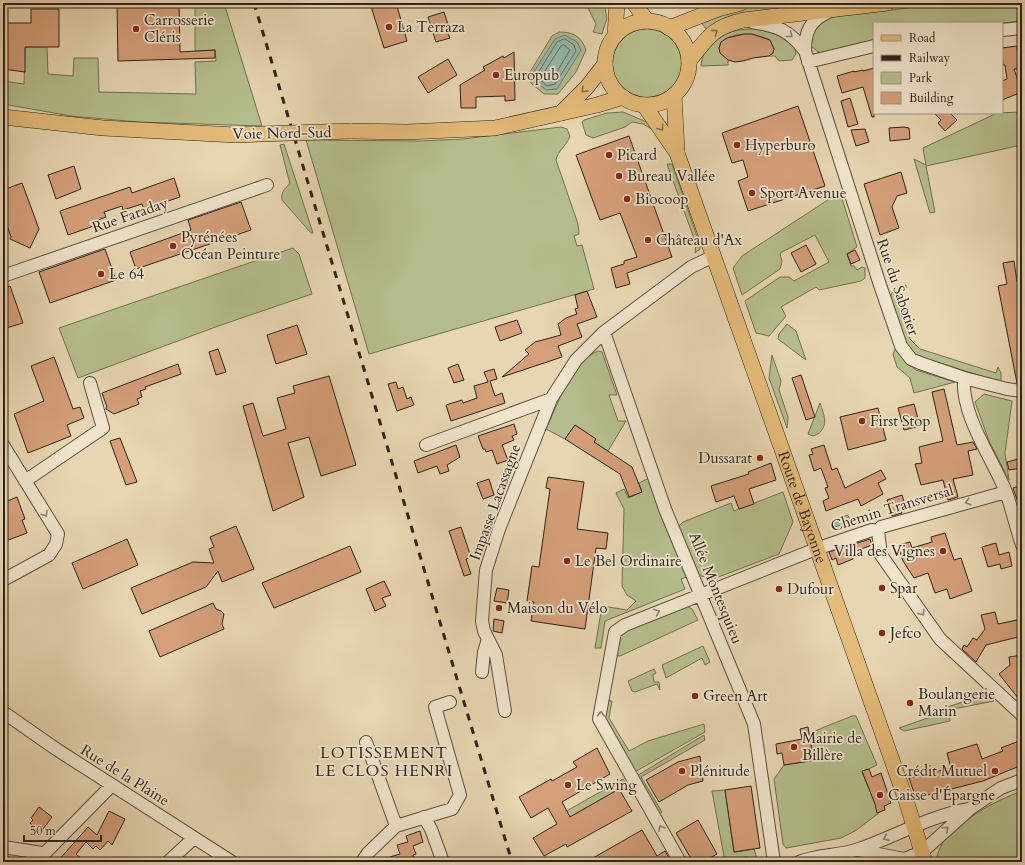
<svg xmlns="http://www.w3.org/2000/svg" width="1025" height="865" font-family="Cardo,serif">
	<rect width="100%" height="100%" fill="#e7d6b1"/>
	<filter id="stains"><feTurbulence type="fractalNoise" baseFrequency=".005" numOctaves="4"/><feColorMatrix values="0 0 0 0 .2 0 0 0 0 .09 0 0 0 0 .02 0 0 0 .5 -.17"/></filter>
	<radialGradient id="worn" r=".72"><stop offset=".6" stop-color="#630" stop-opacity="0"/><stop offset="1" stop-color="#630" stop-opacity=".3"/></radialGradient>
	<path fill="#b4be8c" stroke="#717053" d="M195,3H224L262,126L139,122L71,116L3,104V81L24,84L25,47H47L48,74L73,76L74,58H98L99,92L196,94L195,62L216,61L215,50L195,51Z
		M604,3L607,18L602,34L593,32L596,24L588,8Z
		M774,3H847L707,30L700,21L730,10Z
		M974,3L1022,4V21L1002,23H874V41L822,53L818,52L811,46V31L824,18L924,6Z
		M755,29C771,31 784,36 795,49L796,54L792,60L779,61L775,56H769L774,49L770,40C756,33 726,29 719,48L721,53L728,60V65L701,66C703,39 731,28 755,29Z
		M612 64a35 35 0 1 1 70 0a35 35 0 1 1-70 0Z
		M559,32C573,32 581,36 586,50L576,72L558,94H544L531,83L530,72L552,36Z
		M623,112L649,123L655,131L643,124L632,122L625,127L593,138L586,135L582,122L584,120L607,113Z
		M1022,112V147L1017,146L926,166L935,212L930,213L914,159L926,165L923,148L997,113Z
		M561,127L567,129L570,136C566,147 558,150 556,160L578,224L579,234L574,236L577,246L582,245L594,289L369,354L306,140L419,141L463,139Z
		M284,144L313,233H311L282,200C281,192 284,189 290,184L280,145Z
		M667,164H672L700,245V249L695,253L696,244Z
		M840,192L857,247L847,254L851,266H854L857,270L862,267L865,268V278L861,281L819,290L816,287L781,307L786,316L769,336L756,333L745,301L780,277H789L794,281L829,262L815,235L780,253L782,262L780,269L742,295L733,268L742,256Z
		M293,248L299,254L312,294L221,325L78,378L59,328Z
		M906,285V288L900,290L910,339L920,349L996,373L998,367L1001,373V382L914,355L906,345L891,302V294L895,289Z
		M787,324L796,331L806,360L778,339L779,334Z
		M895,349L907,363L916,370L955,382L914,393L910,378L897,367L893,354Z
		M598,351L602,352L617,395H609L618,421H626L608,451L594,442L596,439L575,425L565,439L546,429C557,406 572,361 598,351Z
		M772,355L781,381L779,390L788,417L787,428L769,378Z
		M984,394L1012,401L1005,453L1009,480L989,441L975,402Z
		M820,403C824,415 829,425 818,434L813,436L808,434Z
		M649,478L687,577L681,579L685,589L605,621L601,648H595L602,606L627,610L636,601L627,595L622,586L624,509L616,493L624,489L628,498L642,492L639,483Z
		M783,492L793,522L779,554L713,579L698,575L678,527L683,522L731,503L734,511Z
		M685,605L692,609L698,620L620,656L614,655L616,641L622,631Z
		M703,646L710,662L705,665L702,658L666,678L662,665Z
		M654,669L656,673L653,675L654,682H659L660,690L657,684L635,692L632,691L628,681Z
		M988,694L994,701L948,710L950,721L904,731L899,728L945,712L944,708Z
		M605,700L612,701L609,718L629,751L648,741L704,724L705,732L633,773L603,722Z
		M852,716H856L877,765L862,772L879,813L855,831L841,838L786,848L783,844L774,779L784,765L816,760L812,751L809,735C816,729 841,721 852,716Z
		M704,735L705,740L641,777L662,812L657,815L635,777Z
		M623,779L627,785L559,823L556,817Z
		M725,790L734,852L754,849L758,862H749L748,857L727,859V862H725L712,791Z
		M1022,791V862H938L937,856C939,851 941,844 945,839C966,817 994,801 1022,791Z"/>
	<path fill="#97b9ac" stroke="#6d7d72" d="M565,35L577,42L581,50L557,89L546,90L535,81L533,73L555,39Z
		M848,515L850,522L835,527L833,520Z"/>
	<g fill="none" stroke-linecap="round" stroke-linejoin="round">
		<path stroke="#626e63" stroke-width="1" d="M565,39L574,45L576,51L555,84L547,86L539,79L538,73L557,42Z
			M564,45L570,50L552,80H549L543,74L561,46Z"/>
	</g>
	<path fill="#d59f78" stroke="#2e221a" d="M117,3H179L180,52L215,50V58L118,61Z
		M370,3H385L386,6L396,3L407,41L384,48Z
		M31,9H59V47H25V72L3,69V23H31Z
		M444,12L450,31L447,32L450,38L436,42L428,17Z
		M744,34H752L770,40L774,49L773,53L769,56L753,58L743,61L735,62L728,60L720,53L719,48L721,42L727,38Z
		M1017,46L1019,69H1014L1022,92L1002,100V81L1007,79L1005,65H1003L1002,48Z
		M514,52L515,100L505,101V96L476,97V108H461L460,85L485,70L483,67L503,56L504,58Z
		M448,59L457,75L428,93L418,77Z
		M874,68V117H872L863,87L842,93L837,76L854,71V72L863,70V71Z
		M850,98L858,124L848,127L841,101Z
		M798,106L825,186L748,211L738,181L748,177L743,160L732,163L722,133Z
		M934,113H950L957,120L945,131L938,123L941,120Z
		M904,127L909,128L910,139L890,141L889,128Z
		M865,129L869,142L856,146L851,130Z
		M629,136L672,257L627,273L630,284L616,288L611,268L624,264V261L637,257L620,213L600,220L576,155Z
		M74,166L81,189L56,199L48,175Z
		M901,172L907,193L897,196L892,207L899,228L880,235L864,184Z
		M174,178L180,197L144,209L142,204L123,210L122,206L104,212L106,217L93,222L94,226L68,235L60,211L130,187L132,193Z
		M22,183L39,229L30,248L10,239L11,237L3,214V190Z
		M241,202L251,230L136,269L130,252L191,230L188,220Z
		M806,245L816,264L801,272L791,253Z
		M105,249L116,280L50,303L39,272Z
		M855,250L860,260L851,264L847,254Z
		M1014,261L1017,282L1022,281V383H1017L998,286L1007,284L1003,263Z
		M10,286L23,323L3,329V289Z
		M587,291L597,317L577,324L582,337L558,346L562,357L502,377L529,354L525,350L535,342L561,335L558,324L566,318L577,314L575,309L578,308L575,295Z
		M517,320L522,333L500,341L495,327Z
		M297,325L307,354L276,364L267,335Z
		M218,349L226,372L216,375L209,352Z
		M54,357L73,409L80,407L84,418L67,425L71,436L28,453L14,414L44,401L31,366Z
		M178,364L181,374L145,387L146,389L140,391L142,397L137,399L139,404L114,414L106,409L107,407L102,393Z
		M458,364L464,380L454,383L448,368Z
		M494,369L497,379L490,381L495,396L502,393L505,403L451,421L446,405L462,400L463,403L477,398L474,386L488,382L484,372Z
		M801,375L815,417L806,420L792,378Z
		M329,376L356,465L321,476L309,437L288,443L304,497L273,511L243,406L253,403L263,436L286,429L277,398L295,393L293,386Z
		M396,382L398,389L403,387L407,399L411,397L414,405L397,411L388,384Z
		M944,389L957,445L973,442L977,449L968,451L973,475L953,479L958,497L948,500L943,480L921,485L915,464L922,463L919,447L943,441L932,392Z
		M914,404L920,426L904,430L898,408Z
		M878,408L886,440L848,450L840,417Z
		M514,424L517,434L512,436L514,440L502,445L508,460L497,464L492,450L486,452L485,449H483L478,436Z
		M575,425L596,439L594,442L632,467L642,492L629,497L620,474L565,439Z
		M120,438L137,482L126,485L110,441Z
		M456,445L460,457L447,465L449,471L440,474L437,466L418,473L414,461Z
		M824,445L832,470L837,468L845,488L881,470L886,479L878,483L883,494L861,506L858,499L826,511L823,501L829,498L825,488L828,487L821,468L814,471L809,455L813,454L811,449Z
		M1022,458V468L1009,470L1007,462Z
		M771,463L776,480L749,489L754,504L739,509L734,496L716,502L711,486L749,474L748,472Z
		M548,477L584,482L577,529L608,533L606,549L596,548L585,629L531,621L534,602L527,601L532,566L539,567L550,489L546,488Z
		M489,479L494,495L483,499L477,483Z
		M1022,485V511H1021L1013,488Z
		M902,495L905,505L900,507L902,513L892,516L887,500Z
		M17,497L25,519L22,520L27,533L3,542V503Z
		M236,526L254,569L222,582L218,571L206,587L142,614L131,588L193,562L214,563L209,549L214,547L210,537Z
		M461,527L471,557L466,559L471,574L464,576L449,531Z
		M945,533L954,560L961,558L972,591L950,599L947,589L935,593L928,573L914,578L903,561L898,545L910,542L912,548L932,542L931,537Z
		M127,539L138,565L83,589L72,563Z
		M870,539L872,545L850,553L853,559L838,565L836,558L832,560L829,552Z
		M996,543L999,555L1009,552L1012,566L1001,569L1000,564L988,567L982,547Z
		M350,546L361,572L274,608L262,583Z
		M384,581L391,595L382,598L386,606L375,611L366,589Z
		M497,588L509,590L507,603L494,601Z
		M213,603L216,609L221,611L224,614L222,624L224,629L160,657L149,631Z
		M995,612L998,624L1022,619V636L986,645L976,662L962,649L964,645L967,647L973,638L977,640L985,629L981,615Z
		M494,619L504,621L502,633L493,631Z
		M1022,655V703L999,674L1010,665L1009,657Z
		M808,727L812,751L816,750L823,754L816,760L784,765L782,753L777,754L776,744L802,739L800,729Z
		M1019,741L1020,744L1022,743V765L983,781L916,798L909,778L951,768L947,753L977,744L982,759L1003,751L1001,748Z
		M597,748L610,774L562,802L570,817L619,789L632,811L567,847L566,844L544,856L533,838L557,824L548,808L531,818L519,797L551,779L552,781L577,767L573,762Z
		M700,756L703,781L688,785L659,802L646,780L678,762Z
		M869,769L872,777L881,773L891,803L884,806L885,810L877,813L875,804L862,771Z
		M751,786L760,848L734,852L725,790Z
		M39,807L52,817L40,833L30,823L33,820L31,818Z
		M109,811L125,819L112,845L108,841L100,850L96,846L93,849L86,842L76,854L85,862H57L88,827L97,835Z
		M698,820L717,854L703,862H693L676,833Z
		M642,830L657,856L665,851L669,858L663,862H586Z
		M420,831L423,842L413,846L416,854L413,855L415,862H380V860L400,854L397,845L408,842L406,836Z"/>
	<g fill="none" stroke-linecap="round" stroke-linejoin="round">
		<g stroke="#5c4f40" stroke-width="14">
			<path id="minor" d="M828,12C810,20 805,32 805,51L880,285L901,346L911,359L920,363L964,378C961,416 992,457 1006,492C1012,509 1016,528 1022,545
				M752,22C778,26 789,30 805,51
				M1002,30L1022,28
				M808,62L874,46
				M3,276L267,185
				M604,332L665,509L754,724L774,862
				M964,378L1007,389L1022,391
				M3,445L58,534L56,544L49,555L3,580
				M426,445L551,399L576,360L604,332L691,267L714,256
				M25,481L103,428L90,383
				M878,531L881,555L940,639L1022,715
				M482,672L484,652L488,639
				M505,711L496,655L484,631L482,621L486,570L499,529L551,399
				M3,712L56,749L232,862
				M366,742L396,826
				M424,817L431,829L443,862
				M3,847L42,853L46,852L112,785
				M858,850L904,859L922,852L971,808L1001,788L1022,780
				M168,862L194,838
				M362,862L368,853L396,826L452,809L460,795L435,707L450,702
				M680,862L599,719L615,632L625,625L816,549L872,530L878,531L881,527L1006,492
				M799,862C818,854 840,856 859,849C896,836 930,816 969,809"/>
		</g>
		<g stroke="#2e221a" stroke-width="16">
			<g id="major">
				<path d="M634,3L647,21"/>
				<circle cx="647" cy="63" r="42"/>
				<path d="M669,28L718,9L741,3"/>
				<path d="M615,36L617,3"/>
				<path d="M689,61C708,37 713,27 744,20L887,3"/>
				<path d="M674,95L677,152"/>
				<path id="s1" d="M644,105L677,153L905,797L925,862"/>
				<path d="M561,113L587,87L605,64"/>
				<path d="M3,117L103,128L236,135"/>
				<path d="M350,131L407,132L495,128L597,105L623,97"/>
			</g>
		</g>
		<use href="#minor" stroke="#efe4cc" stroke-width="12"/>
		<use href="#major" stroke="#e4bb78" stroke-width="15"/>
		<path stroke="#2e221a" stroke-width="3" stroke-dasharray="7 7" stroke-linecap="butt" d="M254,3L512,862"/>
		<g stroke="#2e221a" stroke-width="16" stroke-linecap="butt">
			<path id="major-bridge" d="M236,135L350,131"/>
		</g>
		<use href="#major-bridge" stroke="#e4bb78" stroke-width="15"/>
	</g>
	<defs><path id="oneway-chevron" d="M-2-3.5L2.5 0L-2 3.5" fill="none" stroke-width="1.6" stroke-linecap="round" stroke-linejoin="round"/></defs>
	<g stroke="#896e49">
		<use href="#oneway-chevron" transform="translate(715 32) rotate(-36)"/>
		<use href="#oneway-chevron" transform="translate(584 90) rotate(134)"/>
		<use href="#oneway-chevron" transform="translate(661 128) rotate(54)"/>
	</g>
	<g stroke="#8e8373">
		<use href="#oneway-chevron" transform="translate(790 35) rotate(38)"/>
		<use href="#oneway-chevron" transform="translate(968 502) rotate(164)"/>
		<use href="#oneway-chevron" transform="translate(45 514) rotate(58)"/>
		<use href="#oneway-chevron" transform="translate(657 612) rotate(-21)"/>
		<use href="#oneway-chevron" transform="translate(922 613) rotate(55)"/>
		<use href="#oneway-chevron" transform="translate(601 714) rotate(-87)"/>
		<use href="#oneway-chevron" transform="translate(661 828) rotate(-120)"/>
		<use href="#oneway-chevron" transform="translate(946 829) rotate(-42)"/>
		<use href="#oneway-chevron" transform="translate(886 838) rotate(157)"/>
	</g>
	<g fill="#8f2418" stroke="#efe4cc" stroke-width="1.5">
		<circle cx="389" cy="27" r="4"/>
		<circle cx="136" cy="29" r="4"/>
		<circle cx="496" cy="75" r="4"/>
		<circle cx="737" cy="145" r="4"/>
		<circle cx="609" cy="155" r="4"/>
		<circle cx="619" cy="176" r="4"/>
		<circle cx="752" cy="193" r="4"/>
		<circle cx="627" cy="199" r="4"/>
		<circle cx="648" cy="240" r="4"/>
		<circle cx="173" cy="246" r="4"/>
		<circle cx="101" cy="274" r="4"/>
		<circle cx="862" cy="421" r="4"/>
		<circle cx="760" cy="458" r="4"/>
		<circle cx="943" cy="551" r="4"/>
		<circle cx="567" cy="561" r="4"/>
		<circle cx="882" cy="588" r="4"/>
		<circle cx="779" cy="589" r="4"/>
		<circle cx="499" cy="608" r="4"/>
		<circle cx="882" cy="633" r="4"/>
		<circle cx="695" cy="696" r="4"/>
		<circle cx="910" cy="703" r="4"/>
		<circle cx="794" cy="747" r="4"/>
		<circle cx="682" cy="771" r="4"/>
		<circle cx="995" cy="771" r="4"/>
		<circle cx="568" cy="785" r="4"/>
		<circle cx="880" cy="795" r="4"/>
	</g>
	<g text-anchor="middle" stroke-width="3.5" stroke-linejoin="round" paint-order="stroke">
		<g font-size="15" fill="#2e221a" stroke="#efe4cc" text-anchor="start">
			<text x="144" y="25">Carrosserie<tspan x="144" dy="17">Cléris</tspan></text>
			<text x="397" y="32">La Terraza</text>
			<text x="504" y="80">Europub</text>
			<text x="745" y="150">Hyperburo</text>
			<text x="617" y="160">Picard</text>
			<text x="627" y="181">Bureau Vallée</text>
			<text x="760" y="198">Sport Avenue</text>
			<text x="635" y="204">Biocoop</text>
			<text x="181" y="242">Pyrénées<tspan x="181" dy="17">Océan Peinture</tspan></text>
			<text x="656" y="245">Château d'Ax</text>
			<text x="109" y="279">Le 64</text>
			<text x="870" y="426">First Stop</text>
			<text x="752" y="463" text-anchor="end">Dussarat</text>
			<text x="935" y="556" text-anchor="end">Villa des Vignes</text>
			<text x="575" y="566">Le Bel Ordinaire</text>
			<text x="890" y="593">Spar</text>
			<text x="787" y="594">Dufour</text>
			<text x="507" y="613">Maison du Vélo</text>
			<text x="890" y="638">Jefco</text>
			<text x="918" y="699">Boulangerie<tspan x="918" dy="17">Marin</tspan></text>
			<text x="703" y="701">Green Art</text>
			<text x="802" y="743">Mairie de<tspan x="802" dy="17">Billère</tspan></text>
			<text x="690" y="776">Plénitude</text>
			<text x="987" y="776" text-anchor="end">Crédit Mutuel</text>
			<text x="576" y="790">Le Swing</text>
			<text x="888" y="800">Caisse d'Épargne</text>
		</g>
		<g font-size="15" fill="#2e221a" stroke="#efe4cc">
			<text transform="translate(282 133) rotate(-1)" y="5">Voie Nord-Sud</text>
			<text transform="translate(130 215) rotate(-19)" y="5">Rue Faraday</text>
			<text transform="translate(898 287) rotate(71)" y="5">Rue du Sabotier</text>
			<text transform="translate(495 502) rotate(-70)" y="5">Impasse Lacassagne</text>
			<text dy="5" stroke="none"><textPath href="#s1" startOffset="434">Route de Bayonne</textPath></text>
			<text transform="translate(892 508) rotate(-17)" y="5">Chemin Transversal</text>
			<text transform="translate(716 588) rotate(68)" y="5">Allée Montesquieu</text>
			<text transform="translate(125 775) rotate(32)" y="5">Rue de la Plaine</text>
		</g>
		<g font-size="16" letter-spacing="1" fill="#2e221a" stroke="#efe4cc">
			<text x="384" y="758">LOTISSEMENT<tspan x="384" dy="18">LE CLOS HENRI</tspan></text>
		</g>
	</g>
	<rect width="1025" height="865" fill="none" stroke="#e7d6b1" stroke-width="16"/>
	<rect x="4" y="4" width="1017" height="857" fill="none" stroke="#2e221a" stroke-width="2"/>
	<rect x="8" y="8" width="1009" height="849" fill="none" stroke="#2e221a"/>
	<rect x="873" y="22" width="130" height="92" fill="#efe4cc" stroke="#a29685"/>
	<rect x="881" y="35" width="20" height="6" fill="#e4bb78" stroke="#a29685"/>
	<text x="909" y="42" font-size="12" fill="#2e221a">Road</text>
	<rect x="881" y="55" width="20" height="6" fill="#2e221a" stroke="#a29685"/>
	<text x="909" y="62" font-size="12" fill="#2e221a">Railway</text>
	<rect x="881" y="72" width="20" height="12" fill="#b4be8c" stroke="#a29685"/>
	<text x="909" y="82" font-size="12" fill="#2e221a">Park</text>
	<rect x="881" y="92" width="20" height="12" fill="#d59f78" stroke="#a29685"/>
	<text x="909" y="102" font-size="12" fill="#2e221a">Building</text>
	<path d="M24 835v6h77v-6" fill="none" stroke="#2e221a" stroke-width="2"/>
	<text x="30" y="835" font-size="12" fill="#2e221a" stroke="#efe4cc" stroke-width="3" paint-order="stroke">50 m</text>
	<rect width="100%" height="100%" filter="url(#stains)"/>
	<rect width="100%" height="100%" fill="url(#worn)"/>
</svg>
